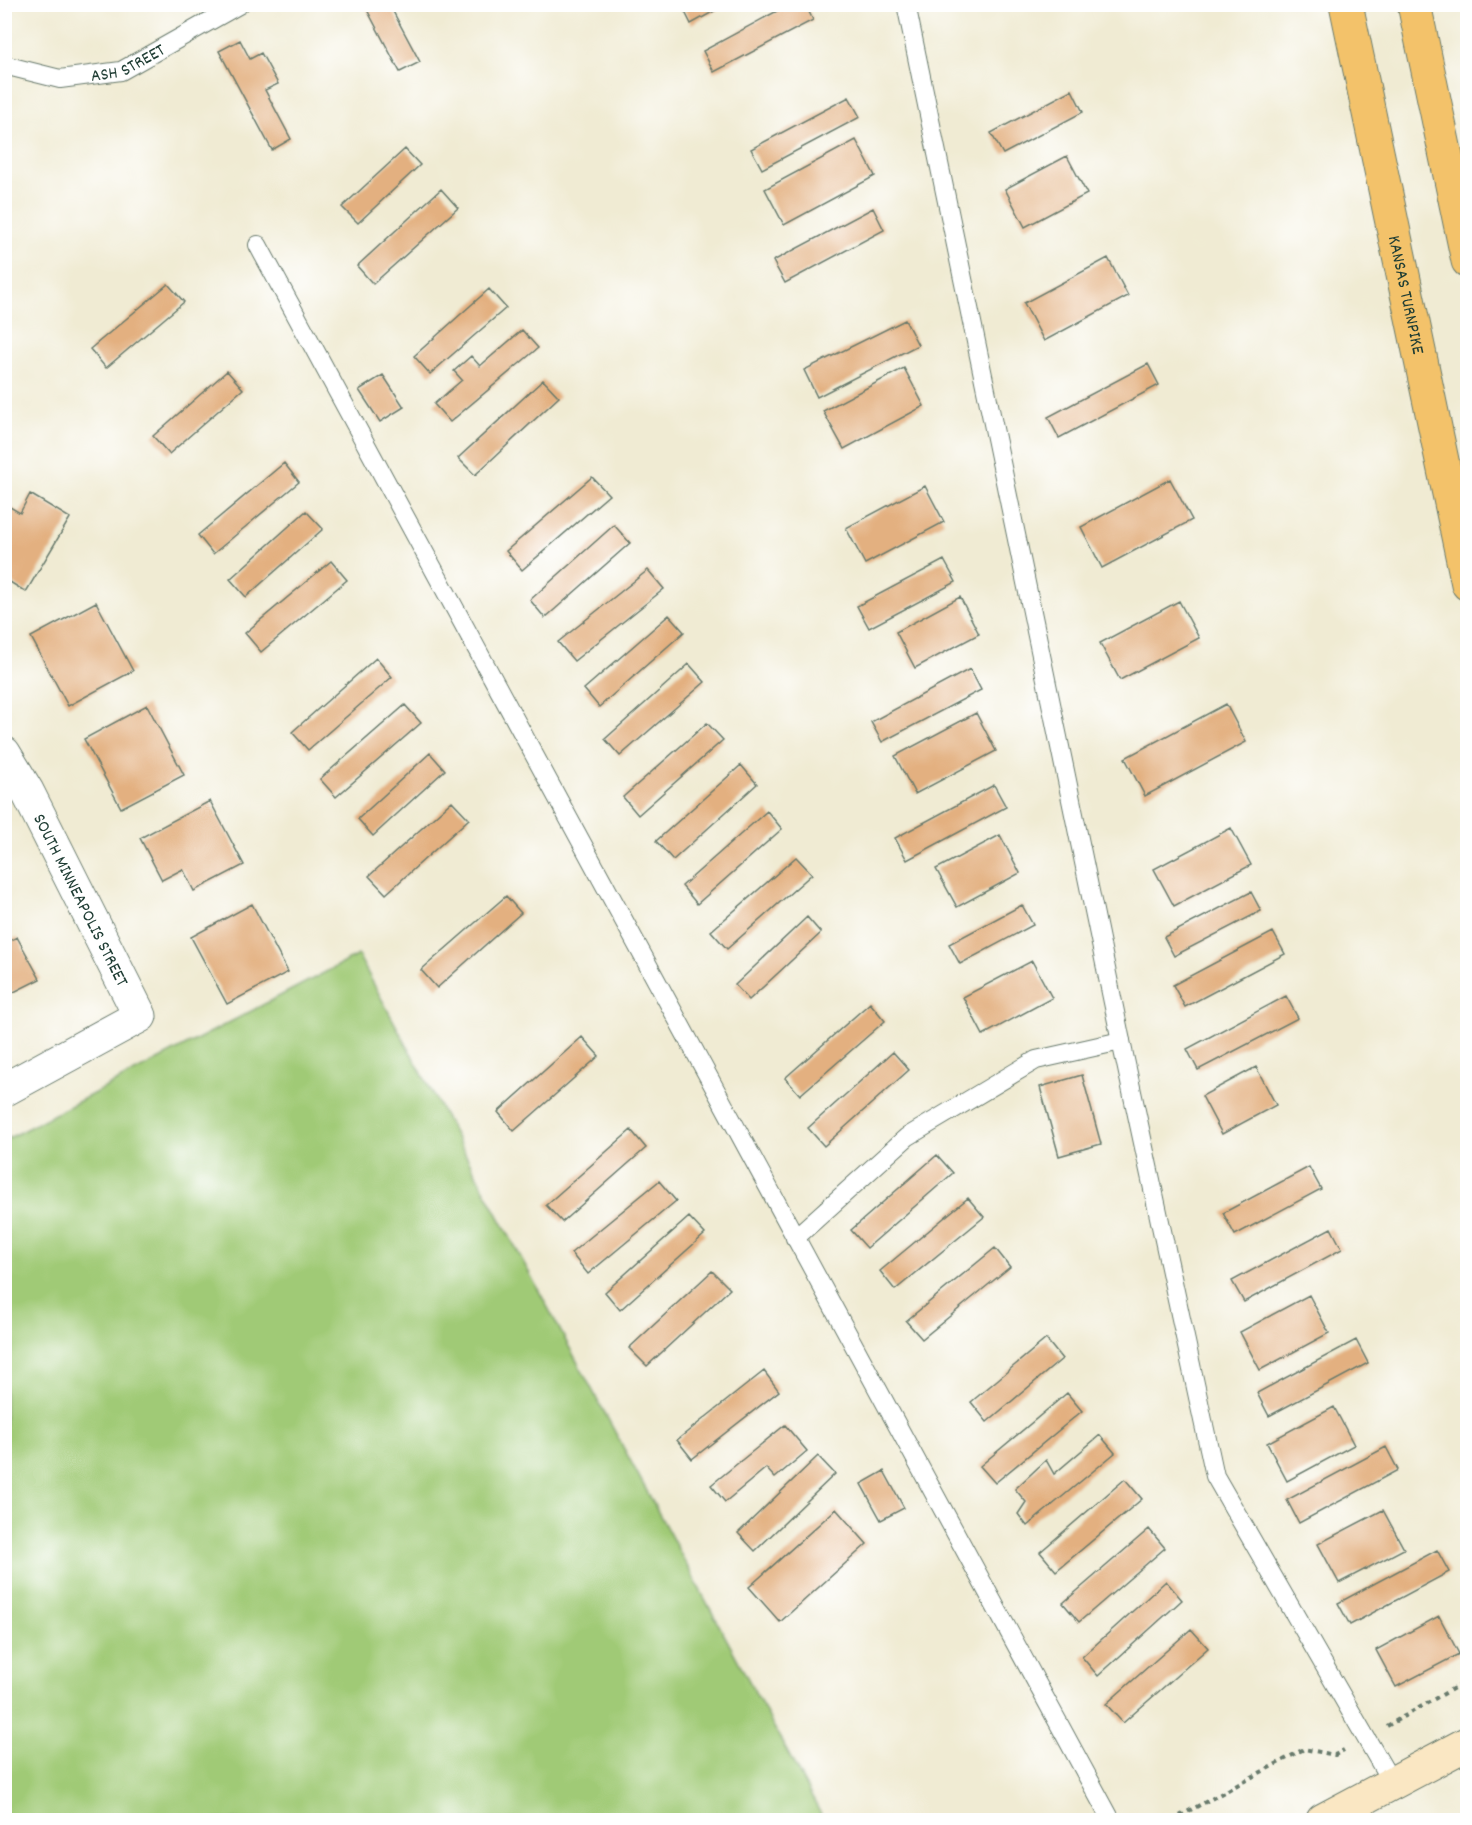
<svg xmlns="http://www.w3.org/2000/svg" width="1472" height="1825" font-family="Dekko,sans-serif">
	<rect width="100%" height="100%" fill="#fff"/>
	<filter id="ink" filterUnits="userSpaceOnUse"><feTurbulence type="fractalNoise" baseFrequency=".0167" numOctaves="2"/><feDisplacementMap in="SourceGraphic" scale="12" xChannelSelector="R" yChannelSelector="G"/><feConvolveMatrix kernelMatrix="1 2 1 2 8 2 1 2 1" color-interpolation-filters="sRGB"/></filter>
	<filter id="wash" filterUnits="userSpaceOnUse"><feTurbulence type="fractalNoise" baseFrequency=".008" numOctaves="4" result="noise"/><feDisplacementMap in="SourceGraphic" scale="24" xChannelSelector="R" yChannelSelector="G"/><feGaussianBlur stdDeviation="1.35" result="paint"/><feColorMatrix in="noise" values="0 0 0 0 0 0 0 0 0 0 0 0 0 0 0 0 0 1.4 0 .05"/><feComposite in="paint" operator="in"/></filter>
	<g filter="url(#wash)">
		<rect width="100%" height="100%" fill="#f0ebd3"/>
		<path fill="#a0ca76" stroke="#608455" stroke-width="1.5" d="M358,955L824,1820H5V1140Z"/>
		<g id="blocks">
			<path fill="#e3b080" d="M364,4H389L420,62L400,72Z
				M681,4H727L691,24Z
				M790,4H805L813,20L714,72L703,51Z
				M240,40L250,59L261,53L278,84L265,90L291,139L272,150L219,51Z
				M1072,90L1083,112L1003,154L991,133Z
				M849,97L860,117L762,169L751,149Z
				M856,140L875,176L784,225L765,189Z
				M405,149L420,165L358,223L342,207Z
				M1067,156L1087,194L1025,227L1005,189Z
				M441,189L458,208L373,284L357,266Z
				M873,208L884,230L785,283L773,261Z
				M1108,258L1128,296L1044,341L1024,303Z
				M168,284L184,302L106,368L90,349Z
				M489,289L506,308L430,374L414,356Z
				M905,320L918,345L817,397L804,370Z
				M522,330L538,348L450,422L434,404L462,380L454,371L471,356L480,366Z
				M1148,364L1159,385L1059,438L1048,417Z
				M904,368L924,406L844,449L823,411Z
				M227,371L243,389L169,454L153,436Z
				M383,375L404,407L380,422L359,390Z
				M543,380L559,397L475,475L458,458Z
				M284,463L299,482L213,554L198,535Z
				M592,477L609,495L522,570L506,551Z
				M1170,479L1192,520L1102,568L1081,527Z
				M925,486L944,522L865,564L846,528Z
				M30,494L70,518L26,592L5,579V504L20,513Z
				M306,511L323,529L246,597L230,579Z
				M614,525L630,543L545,618L530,600Z
				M944,560L956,582L869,628L857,606Z
				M331,561L347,580L261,652L245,633Z
				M648,570L664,589L574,661L558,642Z
				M960,597L979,634L915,668L896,632Z
				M1179,601L1199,638L1120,680L1100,643Z
				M96,602L133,671L68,706L31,637Z
				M669,615L684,632L599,707L584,689Z
				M376,658L392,677L308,750L292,732Z
				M689,664L705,682L620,756L605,739Z
				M970,669L981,690L882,742L871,722Z
				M1226,704L1246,742L1145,796L1125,758Z
				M147,705L184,775L121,808L84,739Z
				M405,705L421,723L336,797L320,779Z
				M976,713L996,751L915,794L895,756Z
				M707,723L723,740L638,815L623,797Z
				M430,753L445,770L373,836L358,819Z
				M741,765L757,784L673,860L656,841Z
				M994,785L1006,807L907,860L895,838Z
				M210,801L244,865L194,891L183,869L162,880L140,838Z
				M452,801L469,819L386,894L369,876Z
				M767,811L782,829L697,904L682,886Z
				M1231,828L1251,865L1174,906L1154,869Z
				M1000,835L1020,873L957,907L936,869Z
				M796,857L812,874L727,949L711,931Z
				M1251,892L1261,911L1174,956L1164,937Z
				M506,896L521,913L437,988L421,970Z
				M252,904L288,972L227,1004L191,937Z
				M1022,905L1033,925L960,964L949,944Z
				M807,917L821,933L749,1000L735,985Z
				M1273,932L1285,954L1185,1007L1173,985Z
				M17,937L40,979L4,997V944Z
				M1032,961L1052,998L983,1035L963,997Z
				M1286,996L1298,1018L1198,1070L1187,1049Z
				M870,1003L885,1021L800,1095L785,1078Z
				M582,1037L599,1056L514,1131L498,1112Z
				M893,1052L909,1070L824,1146L808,1128Z
				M1256,1067L1276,1105L1222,1134L1202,1096Z
				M1082,1075L1101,1144L1059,1156L1040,1087Z
				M631,1130L646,1148L562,1222L546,1205Z
				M937,1155L953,1173L867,1248L851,1230Z
				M1309,1167L1321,1189L1235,1235L1223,1213Z
				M659,1181L676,1201L588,1274L571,1253Z
				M968,1198L984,1217L895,1290L880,1271Z
				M689,1217L705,1234L620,1310L605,1292Z
				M1331,1228L1342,1249L1244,1302L1232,1281Z
				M995,1248L1010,1267L922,1339L906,1321Z
				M712,1271L730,1289L647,1366L629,1348Z
				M1309,1295L1329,1333L1260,1370L1240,1332Z
				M1046,1339L1062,1359L987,1422L971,1402Z
				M1356,1340L1368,1363L1269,1416L1257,1393Z
				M764,1371L779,1391L692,1459L677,1440Z
				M1067,1393L1082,1411L995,1483L980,1466Z
				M1334,1407L1354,1445L1287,1481L1267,1443Z
				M785,1425L807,1451L775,1478L766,1468L725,1502L711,1485Z
				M1100,1435L1115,1453L1027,1526L1018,1514L1026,1502L1015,1489L1046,1460L1054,1474Z
				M1386,1447L1398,1470L1299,1523L1287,1500Z
				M818,1456L835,1474L755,1551L738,1533Z
				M884,1471L904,1508L881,1520L861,1484Z
				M1125,1479L1142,1499L1056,1571L1040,1552Z
				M836,1509L867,1544L780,1622L749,1587Z
				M1383,1510L1404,1549L1339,1583L1318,1544Z
				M1149,1529L1165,1548L1079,1622L1063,1603Z
				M1437,1550L1449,1572L1350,1625L1338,1603Z
				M1166,1581L1182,1600L1098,1676L1082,1657Z
				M1439,1616L1459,1654L1396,1687L1376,1650Z
				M1191,1629L1208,1648L1123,1723L1106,1704Z"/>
		</g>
	</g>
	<g filter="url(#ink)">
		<use href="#blocks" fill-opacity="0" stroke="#687a6c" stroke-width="1.5"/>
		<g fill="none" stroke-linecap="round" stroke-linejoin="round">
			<g stroke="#687a6c" stroke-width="20">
				<g id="service">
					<path d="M906,4L1121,1041L1215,1476L1392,1783"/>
					<path id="s1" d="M4,65L60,79L121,71L240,4"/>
					<path d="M258,245L1111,1820"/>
					<path d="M795,1238L907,1137L1036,1060L1121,1041"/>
				</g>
			</g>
			<g stroke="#687a6c" stroke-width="35">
				<g id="minor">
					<path id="s2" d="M4,753L27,791L140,1016L4,1090"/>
				</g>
			</g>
			<g stroke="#687a6c" stroke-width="35">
				<path id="secondary" d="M1323,1820L1468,1743"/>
			</g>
			<g stroke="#687a6c" stroke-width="35">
				<g id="motorway">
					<path id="s3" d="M1346,4L1468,584"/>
					<path d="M1414,4L1468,261"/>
				</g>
			</g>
			<path stroke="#687a6c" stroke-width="4" stroke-dasharray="4.5 4.5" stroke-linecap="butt" d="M1387,1726L1468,1680
				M1172,1820L1304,1749L1335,1755L1344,1750"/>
			<use href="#service" stroke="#fff" stroke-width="18"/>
			<use href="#minor" stroke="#fff" stroke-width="33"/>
			<use href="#secondary" stroke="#fae7c3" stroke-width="33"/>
			<use href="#motorway" stroke="#f3c26a" stroke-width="33"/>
		</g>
	</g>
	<g text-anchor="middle" stroke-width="4.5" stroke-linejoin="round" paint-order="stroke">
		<g font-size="18" fill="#1f3d34" stroke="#fff">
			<text dy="6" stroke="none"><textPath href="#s1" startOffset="128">ASH STREET</textPath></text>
			<text dy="6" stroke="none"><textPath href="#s3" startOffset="297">KANSAS TURNPIKE</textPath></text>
			<text dy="6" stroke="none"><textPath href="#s2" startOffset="166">SOUTH MINNEAPOLIS STREET</textPath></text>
		</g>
	</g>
	<rect width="1472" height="1825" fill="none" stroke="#fff" stroke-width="24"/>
</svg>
